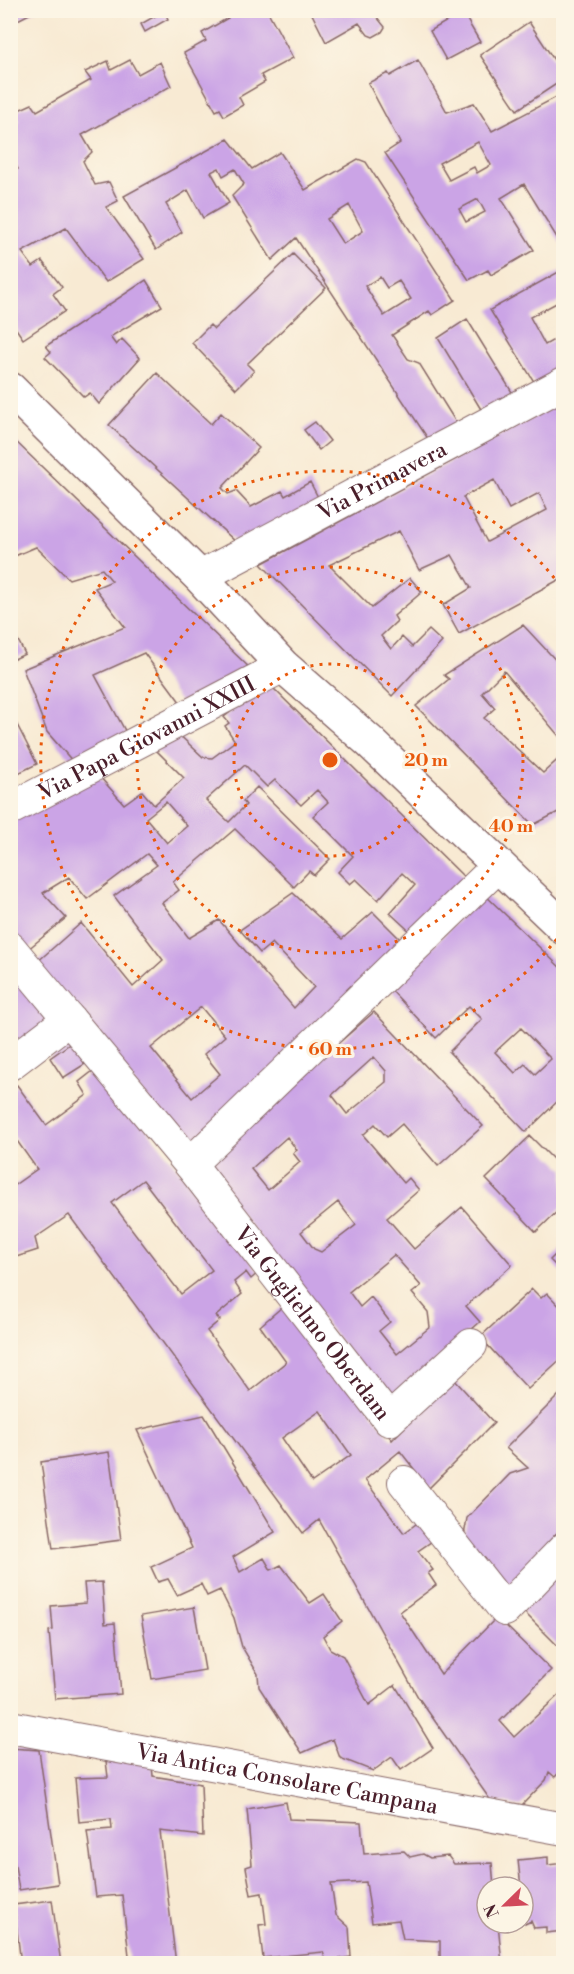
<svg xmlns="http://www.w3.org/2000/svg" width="574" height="1974" font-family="'Libre Bodoni',serif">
	<rect width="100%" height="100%" fill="#fcf5e5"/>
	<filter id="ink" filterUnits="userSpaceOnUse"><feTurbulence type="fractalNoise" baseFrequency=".0167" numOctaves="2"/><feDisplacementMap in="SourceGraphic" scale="12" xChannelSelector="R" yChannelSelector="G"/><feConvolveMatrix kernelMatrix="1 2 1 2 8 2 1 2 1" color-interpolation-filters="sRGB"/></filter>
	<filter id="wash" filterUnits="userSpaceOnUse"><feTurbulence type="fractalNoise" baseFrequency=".008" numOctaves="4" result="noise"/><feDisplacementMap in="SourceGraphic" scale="24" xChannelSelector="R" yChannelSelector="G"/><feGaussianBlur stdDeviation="1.35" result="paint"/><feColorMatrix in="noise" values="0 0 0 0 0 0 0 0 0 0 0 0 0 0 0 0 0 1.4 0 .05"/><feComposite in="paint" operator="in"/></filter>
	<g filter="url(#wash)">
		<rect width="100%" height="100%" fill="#f8ead3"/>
		<g id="blocks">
			<path fill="#cba4e6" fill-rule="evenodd" d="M10,10H37L10,24Z
				M223,10H267L293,58L261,75L265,82L239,97L243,105L224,116L220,109L216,111L184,53L206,41L202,33L228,18Z
				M310,10H386L376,16L385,27L382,32L373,37L368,35L359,23L326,42Z
				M444,10H468L463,13L480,42L446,60L430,31L449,20Z
				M164,11L168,19L145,32L141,24Z
				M529,22L564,75V79L517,110L480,55Z
				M130,60L138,74L160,62L171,86L82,135L92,152L83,161L95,185L109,182L118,201L106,207L144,259L106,282L66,228L22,252L33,267L42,261L62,287L53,294L65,311L23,339L10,320V173L18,169L10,155V125L19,121L14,112L32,104L37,111L91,80L85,72L108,61L111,70Z
				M418,60L447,112L474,103L492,131L564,93V128L561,130L564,135V249L524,184L501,198L534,250L491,275L488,270L469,280L385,153L400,143L368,83L388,73L390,76ZM478,142L491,165L477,173L474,167L449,180L439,163ZM478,199L485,212L466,222L459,209Z
				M228,139L252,169L280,152L305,190L358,159L366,162L455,300L432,315L429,311L392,335L408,359L419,363L457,424L436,451L296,238L272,260L232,196L244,184L235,169L223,176L219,168L211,172L229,203L203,218L188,190L166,204L182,232L156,250L124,196ZM349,205L363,231L343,244L327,219ZM380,277L387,288L399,281L411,299L384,316L365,286Z
				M293,254L326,288L247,364L254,371L236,389L192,343L210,325L214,329Z
				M564,269V299L530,317L545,345L564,334V380L536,385L490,310Z
				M146,280L162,306L110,337L116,345L122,339L140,358L99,404L90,393L84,397L45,357L51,352L46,346Z
				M467,319L515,397L488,421L438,338Z
				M157,373L211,424L221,413L259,448L222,488L228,494L236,491L251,507L282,491L285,496L310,482L321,503L236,542L109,425Z
				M564,401V577L459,634L443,605L471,588L452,555L419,570L399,531L329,565L372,608L410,578L422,592L394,616L397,621L381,636L391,649L402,637L412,647L429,630L442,642L392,696L261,564ZM494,480L509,509L539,493L547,510L487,542L463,497Z
				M315,422L330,441L319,450L304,430Z
				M10,436L256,674L186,710L144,653L95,675L129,738L75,764L47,732L23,669L125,627L95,588L112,581L102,569L69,579L36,547L10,558V498L16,496L10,486Z
				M10,625L25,654L10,661Z
				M523,625L564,669V742L504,671L482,693L495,708L484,718L543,773L564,754V809L533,825L416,706L449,679L444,675Z
				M263,687L274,689L468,881L417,938L390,913L415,885L402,873L378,900L356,879L350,884L338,872L353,856L313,816L328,802L317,790L301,805L275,780L267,787L245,765L206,800L229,822L246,805L243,801L257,787L330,859L314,875L309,871L294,887L235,829L173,882L179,890L162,903L189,938L219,920L294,1008L314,987L272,943L260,953L240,930L293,893L342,939L373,912L405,944L193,1155L36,963L81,923L133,987L163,960L114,896L157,865L147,854L87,899L69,877L43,893L66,918L27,950L10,928V816L99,776L124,804L142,791L154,805L184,778L153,747L175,731L203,757L212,758L235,741L225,726L229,723L224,717ZM166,802L187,826L167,843L146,818ZM201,1007L225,1036L204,1054L220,1074L192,1098L151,1048Z
				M10,711L37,764L10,777Z
				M483,893L564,971V1095L526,1132L449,1052L482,1019L469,1006L436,1038L392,991ZM521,1028L551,1059L535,1074L525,1064L515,1073L495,1052Z
				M10,958L61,1019L10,1059Z
				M374,1012L483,1126L438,1166L402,1124L387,1137L375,1124L363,1135L404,1183L409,1178L419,1190L387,1218L414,1249L462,1207L512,1265L466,1306L480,1322L388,1403L202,1163ZM374,1057L386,1071V1082L347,1114L332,1095ZM287,1137L297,1150L293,1153L300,1162L268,1190L251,1169ZM338,1202L356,1225L321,1252L314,1249L301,1232ZM394,1255L421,1286L412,1293L428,1312L430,1327L397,1354L379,1331L390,1322L371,1297L360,1307L349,1292Z
				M71,1043L85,1064L63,1078L50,1058Z
				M98,1067L259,1272L251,1279L246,1272L234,1282L242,1294L216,1316L220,1320L207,1331L250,1391L286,1362L260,1326L289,1301L392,1440L453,1378L494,1423L429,1488L400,1451L365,1480L404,1533L424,1518L438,1537L418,1551L433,1570L428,1573L436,1585L400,1612L441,1674L497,1617L551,1670L500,1721L514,1737L564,1690V1767L555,1777L549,1772L546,1780L521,1806L491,1801L418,1697L319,1520L303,1533L69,1215L35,1238L38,1250L13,1258L10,1182L13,1186L37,1169L10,1131V1089L17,1085L46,1125L87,1095L79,1082ZM143,1180L212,1270L181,1294L112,1203ZM320,1411L351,1455L312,1482L282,1438Z
				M530,1136L564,1170V1205L536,1232L486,1179Z
				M564,1246V1274L550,1260Z
				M532,1289L541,1298L547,1293L564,1311V1356L528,1389L480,1337Z
				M564,1390V1525L501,1594L464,1536L467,1518L510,1474L528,1468L506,1448Z
				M204,1415L275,1532L233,1557L240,1572L264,1558L271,1570L281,1565L310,1603L324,1594L342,1621L323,1636L330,1649L343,1656L369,1705L395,1685L433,1748L401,1770L392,1757L373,1771L340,1758L333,1739L302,1753L259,1687L258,1674L242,1647L234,1618L220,1590L207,1596L201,1584L177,1595L168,1579L158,1582L151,1567L192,1548L137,1430Z
				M109,1452L121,1540L53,1549L41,1462Z
				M564,1560V1652L518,1606Z
				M102,1582L105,1624L115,1623L121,1694L55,1699L49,1631L53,1630L51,1606L86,1603L84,1583Z
				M194,1607L205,1670L152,1679L141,1616Z
				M10,1748L39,1750L58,1884L19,1890L10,1835Z
				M105,1753L151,1756L153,1776L201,1784L203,1836L160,1831L176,1964H130L122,1895L96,1897L87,1831L112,1829L111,1819L79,1822L75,1778L108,1777Z
				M286,1802L289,1819L361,1822L364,1854L404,1851L410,1857L423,1854L430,1858L448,1856L454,1864L492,1863L494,1887H487V1923H498L502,1964H440V1941L403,1939L399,1920L372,1923L366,1882L331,1884L336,1915L349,1927L351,1957L326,1961L323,1952L263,1958L259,1925L266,1924L262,1893L251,1895L246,1867L252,1865L247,1809Z
				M548,1857V1865L564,1863V1931L546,1933V1927L534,1928L531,1921L525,1924L518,1860Z
				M52,1900L61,1964H21L14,1905Z"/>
		</g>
	</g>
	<g filter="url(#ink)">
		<use href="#blocks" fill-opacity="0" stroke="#876666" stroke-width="1.5"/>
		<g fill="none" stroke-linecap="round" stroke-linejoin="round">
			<g stroke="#876666" stroke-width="34">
				<g id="minor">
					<path id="s1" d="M200,577L564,383"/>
					<path id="s2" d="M10,809L283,666"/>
					<path d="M10,948L69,1019"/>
					<path id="s3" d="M10,1064L69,1019L190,1164L389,1420L471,1345"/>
					<path d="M190,1164L498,866"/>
					<path d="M404,1482L505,1610L564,1549"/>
					<path id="s4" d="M10,1727L564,1829"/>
				</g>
			</g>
			<g stroke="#876666" stroke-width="36">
				<path id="secondary" d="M10,389L200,577L283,666L370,742L564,928"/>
			</g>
			<use href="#minor" stroke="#fff" stroke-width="32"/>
			<use href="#secondary" stroke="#fff" stroke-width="33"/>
		</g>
	</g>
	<g fill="none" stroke="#e8590c" stroke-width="3" stroke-dasharray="3 6">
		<circle cx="330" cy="760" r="96"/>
		<circle cx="330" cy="760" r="193"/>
		<path d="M562 932A289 289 0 1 1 562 588"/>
	</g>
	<g text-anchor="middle" stroke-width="6" stroke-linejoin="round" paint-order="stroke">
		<g font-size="22" fill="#4a1f2b" stroke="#fcf5e5">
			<text dy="8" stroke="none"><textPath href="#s1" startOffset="206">Via Primavera</textPath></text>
			<text dy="8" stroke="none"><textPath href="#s2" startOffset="154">Via Papa Giovanni XXIII</textPath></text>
			<text dy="8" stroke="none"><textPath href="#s3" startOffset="464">Via Guglielmo Oberdam</textPath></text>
			<text dy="8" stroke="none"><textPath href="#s4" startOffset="282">Via Antica Consolare Campana</textPath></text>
		</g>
	</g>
	<circle cx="330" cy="760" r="9" fill="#e8590c" stroke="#fcf5e5" stroke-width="3"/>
	<g font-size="18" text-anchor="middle" font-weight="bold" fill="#e8590c" stroke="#fcf5e5" stroke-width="6" stroke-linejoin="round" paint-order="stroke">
		<text x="426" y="766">20 m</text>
		<text x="511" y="832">40 m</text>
		<text x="330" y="1055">60 m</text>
	</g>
	<rect width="574" height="1974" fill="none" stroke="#fcf5e5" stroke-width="36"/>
	<g transform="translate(505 1905) rotate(246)"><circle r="28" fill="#fcf5e5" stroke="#b59f9b" stroke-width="1.5"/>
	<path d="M0-4.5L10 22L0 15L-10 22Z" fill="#d1495b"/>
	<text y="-9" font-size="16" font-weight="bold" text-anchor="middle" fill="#4a1f2b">N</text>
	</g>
</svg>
